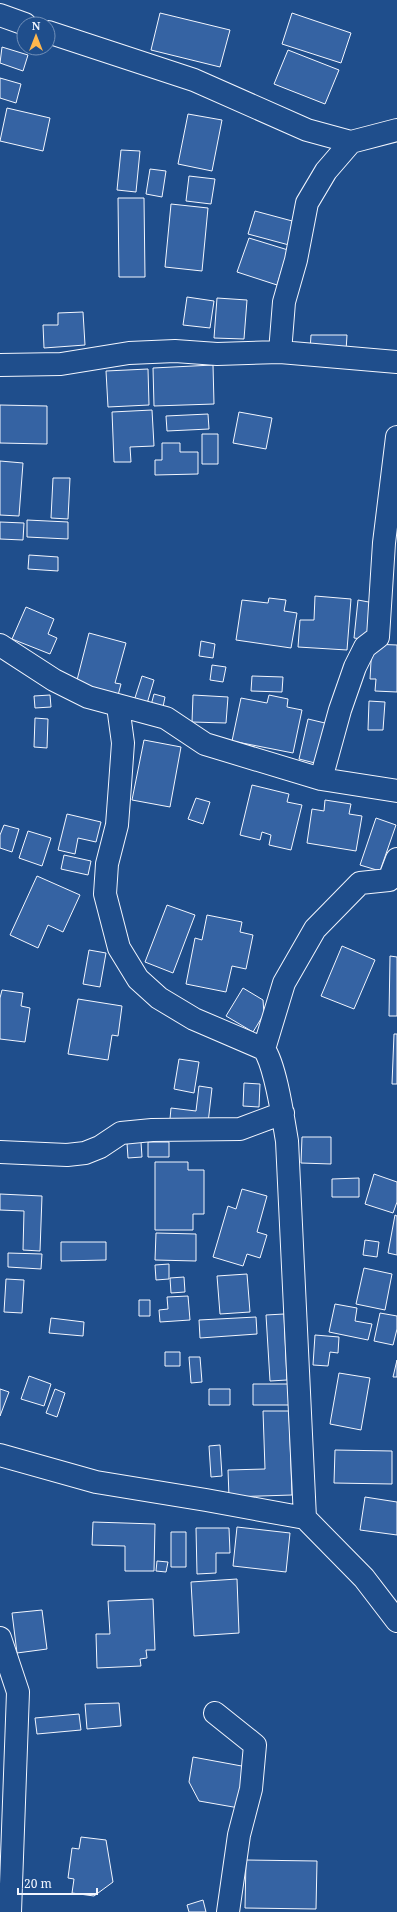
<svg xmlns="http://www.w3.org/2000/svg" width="397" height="1912" font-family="'Noto Serif',serif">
	<rect width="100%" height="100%" fill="#1f4e8c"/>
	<path fill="#3563a3" stroke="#f2f6ff" d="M160,13L230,30L220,67L151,50Z
		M292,13L351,33L341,63L282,44Z
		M2,47L28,55L23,71L0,63Z
		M288,50L339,70L325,104L274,84Z
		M0,78L21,84L16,103L0,98Z
		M7,108L50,118L43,151L0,141Z
		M188,114L222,120L212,171L178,164Z
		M121,150L140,151L136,192L117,190Z
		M150,169L166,171L162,197L146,194Z
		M189,176L215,179L211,204L186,201Z
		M118,198H144L145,277H119Z
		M171,204L208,208L202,271L165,267Z
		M255,211L296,222L289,245L248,234Z
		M249,238L288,250L277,285L237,272Z
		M187,297L214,301L210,328L183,325Z
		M217,298L247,300L244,339L214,338Z
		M83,312L85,345L44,348L43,325H58V313Z
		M311,335H347L346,351L310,350Z
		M213,365L214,404L154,406L153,368Z
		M148,369L149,405L108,407L106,371Z
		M0,405L47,406V444L0,443Z
		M152,410L154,446L130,447L131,462H114L112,412Z
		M239,412L272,418L266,449L233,443Z
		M208,414L209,429L167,431L166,416Z
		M202,434H218V464H202Z
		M162,443H180V452H198V474L155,475V460H162Z
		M0,461L23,463L19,516L0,515Z
		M53,478H70L68,519L51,518Z
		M27,520L68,522V539L27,537Z
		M0,522L24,523L23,540L0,539Z
		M29,555L58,557V571L28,569Z
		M315,596L351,599L347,650L298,647L300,620H314Z
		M269,598L286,600L284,611L297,613L291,648L236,640L242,600L268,603Z
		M358,600L374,603L370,640L354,638Z
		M26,607L54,619L48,634L57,638L50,654L12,639Z
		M89,633L126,643L115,683L121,684L117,699L75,688Z
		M201,641L215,644L213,658L199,656Z
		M372,644L397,645V692L375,691L376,679H370Z
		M212,665L226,667L223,682L210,680Z
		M142,676L154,680L146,707L133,704Z
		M252,676L283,677L282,692L251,691Z
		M154,694L165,697L162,712L150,709Z
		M50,695L51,707L35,708L34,696Z
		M193,695L228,697L226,723L192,722Z
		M269,695L288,699L287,707L302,710L293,753L232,741L241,698L267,703Z
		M369,701L385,702L383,730H368Z
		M35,718L48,719L47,748L34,747Z
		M308,719L325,723L315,763L299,759Z
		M144,740L181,747L170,807L132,800Z
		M252,785L289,794L287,802L302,805L291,850L269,845L271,835L262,832L260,840L240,835Z
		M196,798L210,802L203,824L188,819Z
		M325,800L351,804L349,814L362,816L356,851L307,843L312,809L324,811Z
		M67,814L101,822L96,842L78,838L75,854L58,850Z
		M376,818L396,825L380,871L360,865Z
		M4,825L19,829L12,852L0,848V835Z
		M28,831L51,838L42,866L19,858Z
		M64,855L91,861L88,875L61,869Z
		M37,876L80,895L63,932L48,925L38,948L10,935Z
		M167,905L195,915L173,973L145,962Z
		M207,915L242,922L240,932L253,935L246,969L232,966L226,992L186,984L195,938L202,940Z
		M342,946L375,960L354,1009L321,996Z
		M89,950L106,953L100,987L83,984Z
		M390,956L397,957V1016H389Z
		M243,988L263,1000L264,1014L253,1032L226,1016Z
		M2,990L23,993L21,1006L30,1008L25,1042L0,1039V998Z
		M78,999L122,1006L118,1036L112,1035L108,1060L68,1054Z
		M394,1034H397V1084H392Z
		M179,1059L199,1062L194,1093L174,1089Z
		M244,1083L260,1084L259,1107L243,1106Z
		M199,1086L212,1088L208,1123L170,1119L171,1108L196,1111Z
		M302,1137H331V1164L301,1163Z
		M141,1142L142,1157L128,1158L127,1143Z
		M148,1142H169V1157H148Z
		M155,1162H188V1170H204V1214H193V1230H155Z
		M374,1174L397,1182V1202L393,1213L365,1204Z
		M359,1178V1197H332V1179Z
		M242,1189L267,1196L257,1232L267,1235L260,1258L247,1254L243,1266L213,1257L228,1206L236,1209Z
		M0,1194L42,1196L40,1251L23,1250L24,1211L0,1210Z
		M395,1215L397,1216V1255L388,1253Z
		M156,1233L196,1234V1261L155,1260Z
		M365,1240L379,1242L377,1257L363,1255Z
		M61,1242H106V1260L61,1261Z
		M8,1253L42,1254L41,1269L8,1267Z
		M169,1264V1279L156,1280L155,1265Z
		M364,1268L392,1274L385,1310L356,1304Z
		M247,1274L250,1312L220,1314L217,1276Z
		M184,1277L185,1292L171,1293L170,1278Z
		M6,1279L24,1280L22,1313L4,1312Z
		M188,1296L190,1320L160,1322L159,1310L168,1309L167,1297Z
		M139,1300H150V1316H139Z
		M335,1304L357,1308L355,1321L372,1324L368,1340L329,1332Z
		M380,1313L397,1316V1329L393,1345L374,1341Z
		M284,1314L287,1380L270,1381L266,1315Z
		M256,1317L257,1334L200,1338L199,1320Z
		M51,1318L84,1322L83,1336L49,1333Z
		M315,1335L339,1337L338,1353L330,1352L328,1366L313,1365Z
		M165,1352H180V1366H165Z
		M189,1357H200L202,1382L191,1383Z
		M397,1360V1377H393Z
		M339,1373L370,1378L361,1430L330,1424Z
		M29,1376L51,1384L44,1406L21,1399Z
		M253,1384H292V1405H253Z
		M0,1389L9,1392L0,1416Z
		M55,1389L65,1393L57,1417L46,1413Z
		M209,1389H230V1405H209Z
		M263,1411H289L292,1495L229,1497L228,1470L265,1469Z
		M220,1445L222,1476L211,1477L209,1446Z
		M335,1450L392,1451V1484L334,1483Z
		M365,1497L397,1502V1535L360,1530Z
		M93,1522L155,1524L154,1571H125V1546L92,1545Z
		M237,1527L290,1533L286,1572L233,1566Z
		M196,1528H229L230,1553H216V1573L197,1574Z
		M171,1532H186V1567H171Z
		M157,1561L168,1562L166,1572L156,1571Z
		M237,1579L239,1633L194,1636L191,1582Z
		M153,1599L155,1650H146L147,1658L140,1659L141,1666L97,1668L96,1634H110L108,1601Z
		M42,1610L47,1649L17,1653L12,1613Z
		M119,1703L121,1726L87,1729L85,1704Z
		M79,1714L81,1730L37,1734L35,1718Z
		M193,1757L247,1767L239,1808L199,1801L189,1782Z
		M81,1837L106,1840L113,1882L94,1896L72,1893L74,1879L68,1878L72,1848L79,1849Z
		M246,1860L317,1861L316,1909L245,1908Z
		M203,1900L206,1912H189L187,1905Z"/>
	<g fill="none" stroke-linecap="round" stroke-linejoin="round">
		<g stroke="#f2f6ff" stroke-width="24">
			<path id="minor" d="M0,15L25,24
				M48,32L194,80L307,130L351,142L397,130
				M280,352L284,302L296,260L307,203L326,171L351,142
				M0,365L61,364L129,353L175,351L217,354L280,352L397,362
				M0,645L54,680L88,697L166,718L205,744L321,779L397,791
				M118,706L123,743L120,785L117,825L107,864L105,894L119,948L138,979L159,998L194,1019L264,1049
				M321,779L340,710L355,667L365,647L378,637L384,543L397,437
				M0,1152L67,1155L85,1153L100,1147L121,1133L152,1130L240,1129L283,1113
				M0,1455L96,1482L206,1500L305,1518L364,1578L397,1621
				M305,1518L287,1141C283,1118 276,1067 264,1049L284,983L315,929L360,883L389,880L397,859
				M0,1638L18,1692L10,1912
				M215,1713L255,1745L251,1789L239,1835L228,1912"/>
		</g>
		<use href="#minor" stroke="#1f4e8c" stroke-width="22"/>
	</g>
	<g transform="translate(36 36)"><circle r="19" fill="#1f4e8c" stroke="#7391ba"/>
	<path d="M0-3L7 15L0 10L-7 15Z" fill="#ffb74d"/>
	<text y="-6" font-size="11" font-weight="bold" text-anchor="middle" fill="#f2f6ff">N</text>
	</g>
	<path d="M18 1888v6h79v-6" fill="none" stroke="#f2f6ff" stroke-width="2"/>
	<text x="24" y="1888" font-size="12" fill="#f2f6ff" stroke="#1f4e8c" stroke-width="3" paint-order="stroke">20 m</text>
</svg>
